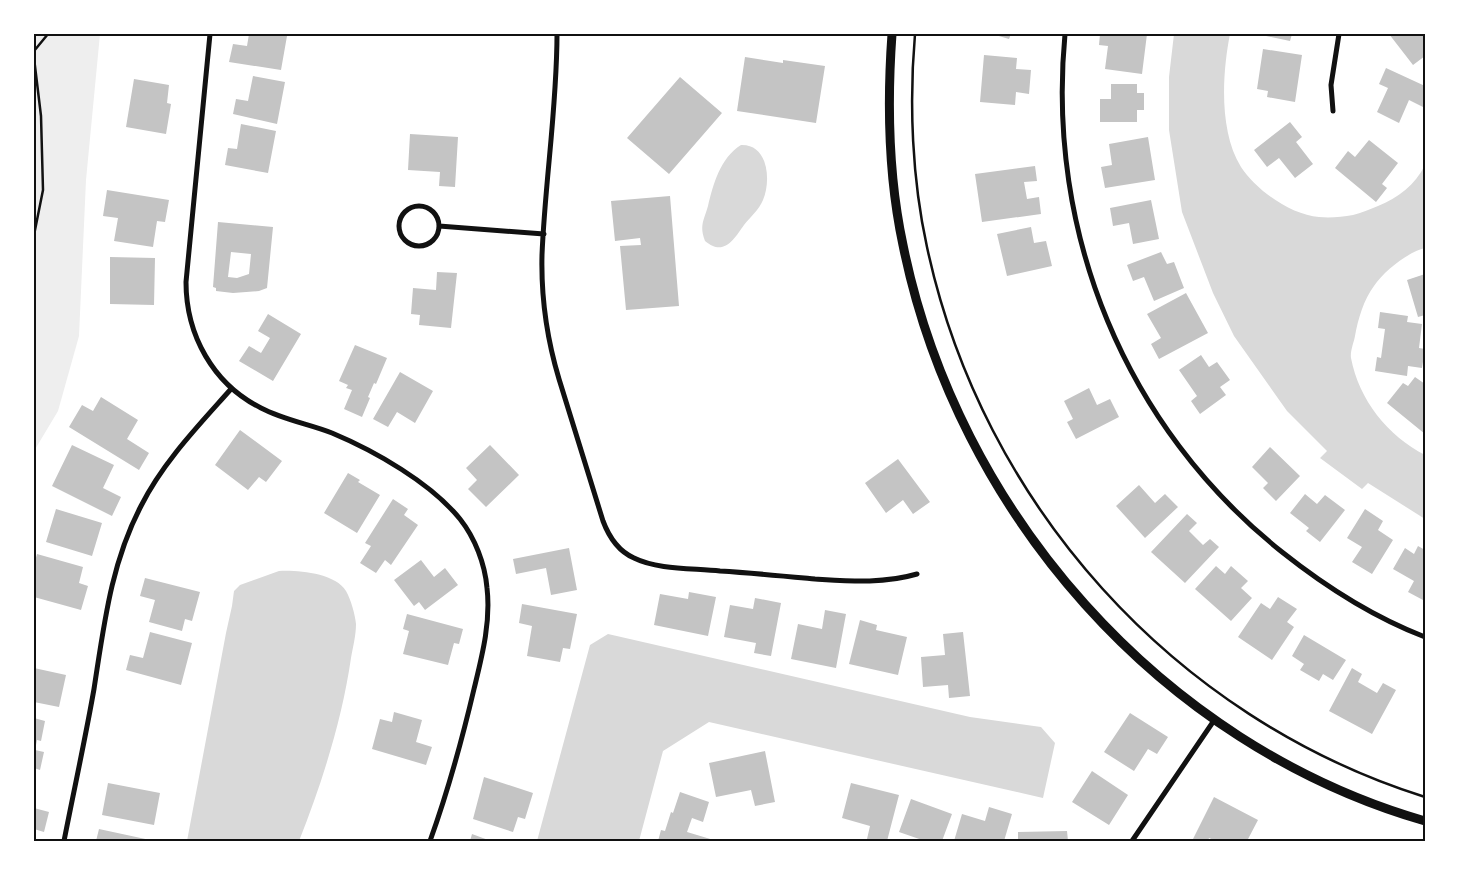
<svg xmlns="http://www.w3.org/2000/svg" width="1459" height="875" font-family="'Playfair Display',serif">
	<rect width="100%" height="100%" fill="#fff"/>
	<path fill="#eee" d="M34,34H100L86,180L79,336L58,411L34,451Z"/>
	<path fill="#d9d9d9" d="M1174,34H1230C1222,74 1219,132 1241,167C1256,190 1291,215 1319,217C1330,218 1342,217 1353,215C1361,213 1370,209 1378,206C1398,198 1415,185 1425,165V248C1408,252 1384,271 1374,286C1364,299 1358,319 1355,336C1354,342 1350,351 1351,358C1359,400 1388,436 1425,455V519L1368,483L1362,489L1320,458L1327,451L1287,411L1234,336L1213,293L1182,212L1169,130V77Z
		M741,145C769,144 771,182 763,200C759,210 750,217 744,225C734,239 724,257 705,241C699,226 704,220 708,206C713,185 720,158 741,145Z
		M279,571C298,570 335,573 346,591C351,600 355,614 356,624C356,635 353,647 351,658C342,720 322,783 299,841H187L226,633L232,606L234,591L240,585Z
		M608,634L970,717L1041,727L1055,743L1043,798L709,722L663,751L639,841H537L590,645Z"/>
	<path fill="#c4c4c4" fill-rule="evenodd" d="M249,34H282V36H287L281,70L229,62L233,44L247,46Z
		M992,34H1011L1009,39Z
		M1100,34H1147L1142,74L1105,69L1108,46L1099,45Z
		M1267,34H1292L1290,41L1266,36Z
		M1389,34H1425V56L1413,65Z
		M1263,49L1302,55L1295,102L1267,97L1268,91L1257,89Z
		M984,55L1017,58L1016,69L1031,70L1029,94L1016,92L1015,105L980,102Z
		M745,57L783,63V60L825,66L816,123L737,111Z
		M1386,68L1425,86V108L1409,100L1399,123L1377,112L1388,88L1379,84Z
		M253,76L285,82L277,124L233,114L236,99L248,101Z
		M680,77L722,113L669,174L627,138Z
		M134,79L169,85L167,103L171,104L166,134L126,127Z
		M1111,84H1137V93H1144V110H1137V122H1100V99H1111Z
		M1290,122L1302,137L1296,142L1313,164L1295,178L1279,158L1267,167L1254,150Z
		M241,124L276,131L268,173L225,165L228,148L237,149Z
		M410,134L458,137L455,187L439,186L440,172L408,170Z
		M1148,137L1155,180L1105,188L1101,167L1112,165L1109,144Z
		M1369,140L1398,163L1382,184L1387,188L1376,202L1335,168L1348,151L1355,157Z
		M1035,166L1037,181L1024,182L1027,199L1039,197L1041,214L982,222L975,174Z
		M107,190L169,200L165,222L157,221L153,247L114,241L118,218L103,216Z
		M670,196L679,306L626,310L620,246L641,245L640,238L615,241L611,201Z
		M1151,200L1159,239L1133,244L1129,223L1113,226L1110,208Z
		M218,222L273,227L267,288L259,291L233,293L216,291V288L213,287ZM231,252L251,254L249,274L237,278L228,277Z
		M1031,227L1034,243L1046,241L1052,266L1007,276L997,234Z
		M1161,252L1167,264L1174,262L1184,288L1154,301L1144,277L1133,281L1127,265Z
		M110,257L155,258L154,305L110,304Z
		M437,272L457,273L451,328L419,325L420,315L411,314L413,288L436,290Z
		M1425,274V315L1418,317L1407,280Z
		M1186,293L1208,333L1159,359L1151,344L1161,338L1147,314Z
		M1380,312L1408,316L1407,322L1422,324L1419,348L1425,349L1422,368L1408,366L1407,376L1375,371L1377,357L1381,358L1385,329L1378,328Z
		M268,314L301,334L273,381L239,361L249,346L261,353L270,338L258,331Z
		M355,345L387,358L376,384L374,383L368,397L370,398L362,417L344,409L352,390L346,388L348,385L339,381Z
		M1201,355L1209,367L1217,362L1230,380L1220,387L1226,395L1200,414L1191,401L1197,396L1179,370Z
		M400,372L433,391L415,423L397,412L388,427L373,419Z
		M1415,377L1425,384V434L1387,403L1403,383L1408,386Z
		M1089,388L1097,405L1110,399L1119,417L1076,439L1067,422L1073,419L1064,401Z
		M101,397L138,420L127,439L149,453L139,470L69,427L82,405L93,411Z
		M240,430L282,461L266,482L259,477L248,490L215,465Z
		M72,445L114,465L103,488L121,497L112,516L52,486Z
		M490,445L519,475L486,507L468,489L477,480L466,468Z
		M1270,447L1300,476L1276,501L1263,488L1268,483L1252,467Z
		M898,459L930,502L913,514L903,500L886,513L865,483Z
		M348,473L360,480L358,482L380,495L357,533L324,513Z
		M1139,485L1155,503L1165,494L1178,507L1145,538L1116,506Z
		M1305,494L1317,504L1325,495L1345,510L1320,542L1306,531L1309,528L1290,513Z
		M393,499L408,509L404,515L418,525L391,565L385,560L376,573L360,563L371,546L365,543Z
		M56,509L102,523L92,556L46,542Z
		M1365,509L1383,521L1378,530L1393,540L1372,574L1352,562L1362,547L1347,538Z
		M1187,514L1197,523L1189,531L1203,545L1210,539L1219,547L1185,583L1151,552Z
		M1418,546L1425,550V597L1423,600L1408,592L1414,581L1393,569L1405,548L1414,554Z
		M569,548L577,590L551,595L546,568L516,574L513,559Z
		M37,554L83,567L79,583L88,586L81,610L34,597V565Z
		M421,560L434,577L445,568L458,585L425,610L419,602L414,606L394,580Z
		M1216,566L1225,574L1231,566L1248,581L1241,588L1252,598L1231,621L1195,589Z
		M145,578L200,592L192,621L185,619L182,631L149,622L155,600L140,596Z
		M689,592L716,597L708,636L654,625L660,594L688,599Z
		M1278,597L1297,609L1287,622L1294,627L1272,660L1238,637L1261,603L1270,609Z
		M755,598L781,603L771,656L754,653L756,643L724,637L730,605L753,609Z
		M522,604L577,614L570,649L563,648L560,662L527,656L532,626L519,623Z
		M825,610L846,614L836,668L791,659L798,624L822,629Z
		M407,614L463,629L459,644L454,643L448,665L403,654L409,631L403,629Z
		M860,620L877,625L876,630L907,637L898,675L849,664Z
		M150,632L192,643L181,685L126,670L130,655L143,658Z
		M963,632L970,696L949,698L948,685L923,687L921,657L945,655L943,634Z
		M1304,635L1346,660L1333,680L1323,674L1319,681L1300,670L1304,664L1292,656Z
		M34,668L66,675L59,707L34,702Z
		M1352,668L1362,674L1358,682L1377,693L1383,683L1396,690L1372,734L1329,711Z
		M394,712L422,720L416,742L432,747L426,765L372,749L380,719L392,722Z
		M1130,713L1168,737L1157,754L1148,749L1134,771L1104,752Z
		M34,718L45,721L41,741L37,740L35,750L44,752L40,770L34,768Z
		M765,751L775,802L755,806L751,790L716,797L709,763Z
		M1092,771L1128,795L1109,825L1072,802Z
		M484,777L533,793L525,819L518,817L513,832L473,819Z
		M108,783L160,793L154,825L102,815Z
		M851,783L899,795L887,841H876L867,839L870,826L842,818Z
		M680,792L709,802L703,822L692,818L687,832L717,841H658L661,830L665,831L671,812L673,813Z
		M1214,797L1258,820L1247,841H1216L1209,838L1208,841H1192Z
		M911,799L952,814L942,841H925L899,832Z
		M989,807L1012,814L1004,841H954L962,814L985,821Z
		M34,808L49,812L44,832L34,829Z
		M99,829L150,840V841H96Z
		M1067,831L1068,841H1018V832Z
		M472,834L491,841H470Z"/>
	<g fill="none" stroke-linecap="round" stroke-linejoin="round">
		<path stroke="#111" stroke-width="2.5" d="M915,34C909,103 912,179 927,247C982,504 1174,718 1425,797
			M34,51L48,34
			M34,58L41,116L43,190L34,235"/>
		<path stroke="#111" stroke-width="5" d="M210,34L186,282C186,335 213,384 261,408C284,420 309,424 332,433C375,451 431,483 460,519C475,538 485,564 487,588C491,622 482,656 474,689C462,740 448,791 430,841
			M557,34C557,108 545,181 542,255C541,296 547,339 559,379L603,521C609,537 618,551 634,558C658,570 694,568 720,571C752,573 783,576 815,579C849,581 883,584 917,574
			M1065,34C1046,233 1125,427 1282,552C1326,587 1373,617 1425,637
			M1333,111L1331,85L1339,34
			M399 226a20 20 0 1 1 40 0a20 20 0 1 1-40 0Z
			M439,226L544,234
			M64,841C74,790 85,740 94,689C104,625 111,563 141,506C163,462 199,425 231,389
			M1132,841L1215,719"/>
		<path stroke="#111" stroke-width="9" d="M892,34C887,104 888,175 903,245C957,512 1161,745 1425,821"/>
	</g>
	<rect width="1459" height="875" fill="none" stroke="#ffffff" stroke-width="70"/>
	<rect x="35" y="35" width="1389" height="805" fill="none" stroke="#111" stroke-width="2"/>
</svg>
